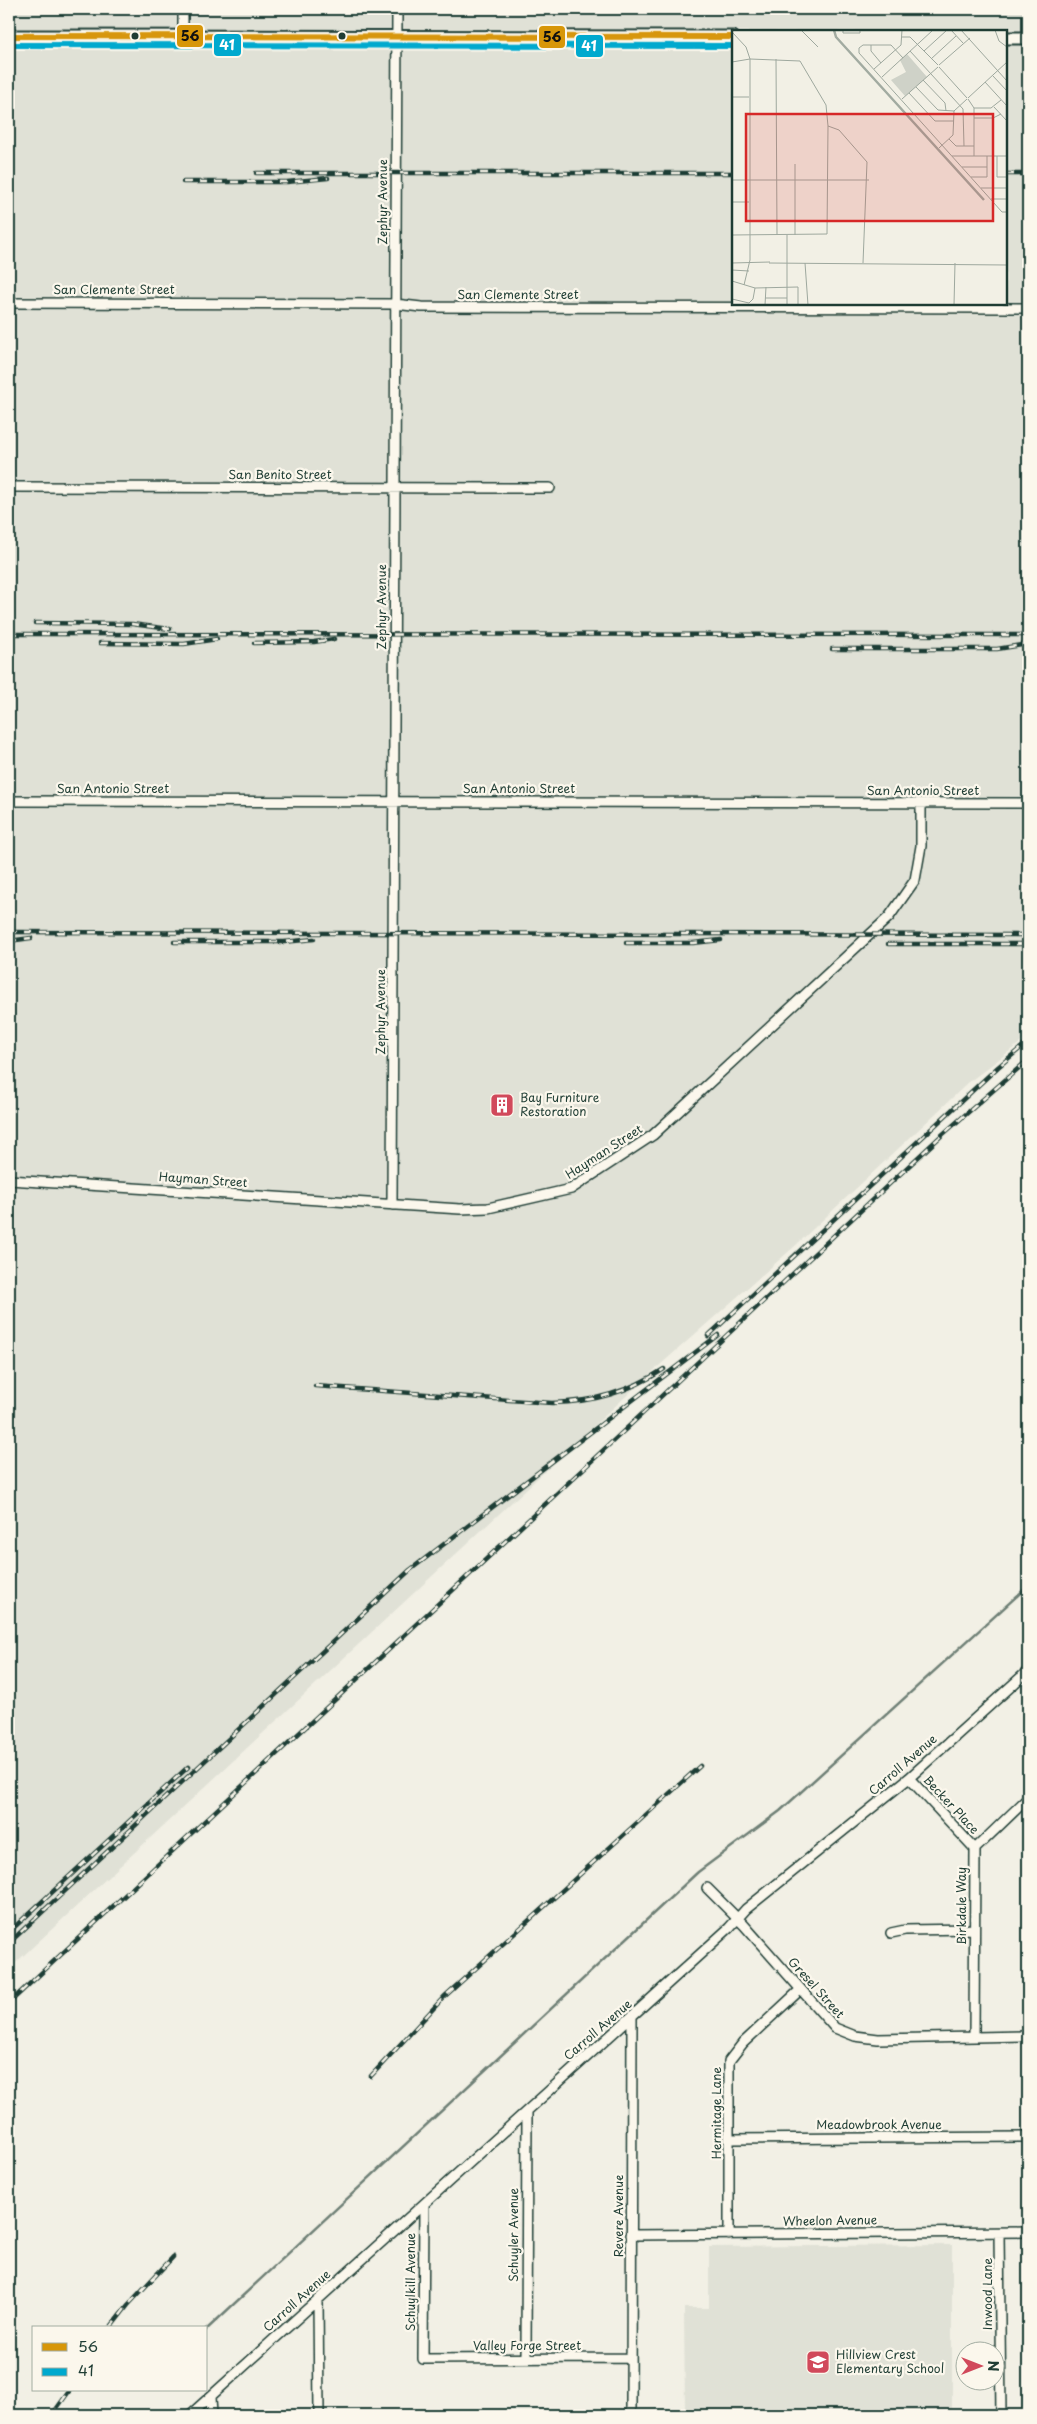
<svg xmlns="http://www.w3.org/2000/svg" width="1037" height="2424" font-family="'Playpen Sans',sans-serif">
	<rect width="100%" height="100%" fill="#f2f0e5"/>
	<filter id="ink" filterUnits="userSpaceOnUse"><feTurbulence type="fractalNoise" baseFrequency=".02" numOctaves="2"/><feDisplacementMap in="SourceGraphic" scale="10" xChannelSelector="R" yChannelSelector="G"/><feConvolveMatrix kernelMatrix="1 2 1 2 8 2 1 2 1" color-interpolation-filters="sRGB"/></filter>
	<g filter="url(#ink)">
		<path fill="#e0e1d6" fill-rule="evenodd" d="M9,9H1028V1037L969,1082L795,1246L652,1372L9,1969ZM733,31H1006V304H733Z
			M952,2245V2415H685L684,2308H709V2247Z"/>
		<g fill="none" stroke-linecap="round" stroke-linejoin="round">
			<path stroke="#6e7f75" stroke-width="2.5" d="M206,2330L698,1872L780,1811L1028,1586"/>
			<g stroke="#1f3d34" stroke-width="12">
				<path id="minor" d="M183,36V9
					M9,303L395,304L421,307L1028,308
					M9,487L550,488
					M9,801L1028,803
					M9,1180L460,1209L488,1208L571,1189L653,1135L889,917L915,880L921,846V804
					M392,1205L397,9
					M909,1778L975,1849
					M707,1888L744,1925L835,2028L855,2036L878,2039L1028,2036
					M891,1933L905,1930L974,1929
					M974,2037L975,1849L1028,1798
					M729,2139L1028,2137
					M424,2205L423,2359L631,2358
					M999,2233L1001,2415
					M631,2235L1028,2232
					M729,2235V2061L743,2043L800,1990
					M318,2300L319,2415
					M526,2358L527,2111
					M211,2397L212,2415
					M190,2415L632,2016L729,1928L746,1909L909,1778L1028,1671
					M631,2415L632,2016"/>
			</g>
			<g stroke="#1f3d34" stroke-width="15">
				<path id="tertiary" d="M9,36L733,37
					M1006,38H1028"/>
			</g>
			<use href="#minor" stroke="#fbf7ec" stroke-width="9"/>
			<use href="#tertiary" stroke="#fbf7ec" stroke-width="11"/>
			<g stroke="#1f3d34" stroke-width="4.5">
				<path id="rail" d="M256,173H733
					M1006,174H1028
					M183,182H287L328,178
					M35,623L132,624L170,629
					M9,634L1028,635
					M100,643L184,644L217,639
					M254,643L314,642L334,639
					M832,649H997L1028,644
					M9,932L1028,935
					M9,941L31,938
					M174,942H284L314,939
					M626,943H693L721,940
					M888,944H1028
					M708,1336L998,1067L1028,1042
					M315,1386L552,1403C594,1402 629,1392 664,1369
					M9,1932L188,1767
					M9,1943L410,1570L718,1335
					M9,2003L942,1135L1028,1060
					M371,2076L444,1997L700,1766
					M110,2328L128,2305L173,2257
					M52,2415L70,2390"/>
			</g>
			<use href="#rail" stroke="#fbf7ec" stroke-width="2.5" stroke-dasharray="8" stroke-linecap="butt"/>
			<g stroke="#fbf7ec" stroke-width="10">
				<path id="bus-1" d="M9,36L733,37"/>
			</g>
			<g stroke="#fbf7ec" stroke-width="10">
				<path id="bus-2" d="M9,45L733,46"/>
			</g>
			<use href="#bus-1" stroke="#d79608" stroke-width="6"/>
			<use href="#bus-2" stroke="#00a9ce" stroke-width="6"/>
		</g>
	</g>
	<defs>
		<g id="building-square" transform="scale(1.25)"><rect x="-9" y="-9" width="18" height="18" rx="4" fill="#d1495b" stroke="#fbf7ec"/><path d="M-4-6H4V6H1V3H-1V6H-4ZM-2.5-4.3h1.7v1.8h-1.7ZM.8-4.3h1.7v1.8H.8ZM-2.5-1h1.7V.8h-1.7ZM.8-1h1.7V.8H.8Z" fill="#fff"/></g>
		<g id="school-square" transform="scale(1.25)"><rect x="-9" y="-9" width="18" height="18" rx="4" fill="#d1495b" stroke="#fbf7ec"/><path d="M0-5L7-2L0 1L-7-2ZM-4 1L0 2.5L4 1V4Q0 6-4 4Z" fill="#fff"/></g>
	</defs>
	<g fill-rule="evenodd">
		<use href="#building-square" x="502" y="1105"/>
		<use href="#school-square" x="818" y="2362"/>
	</g>
	<g fill="#1f3d34" stroke="#fbf7ec" stroke-width="2">
		<circle cx="135" cy="36" r="4.5"/>
		<circle cx="342" cy="36" r="4.5"/>
	</g>
	<g text-anchor="middle" stroke-width="4.5" stroke-linejoin="round" paint-order="stroke">
		<g font-size="12" fill="#1f3d34" stroke="#fbf7ec">
			<text transform="translate(383 202) rotate(-90)" y="4">Zephyr Avenue</text>
			<text x="114" y="294">San Clemente Street</text>
			<text x="518" y="299">San Clemente Street</text>
			<text x="280" y="479">San Benito Street</text>
			<text transform="translate(382 607) rotate(-90)" y="4">Zephyr Avenue</text>
			<text x="113" y="793">San Antonio Street</text>
			<text x="519" y="793">San Antonio Street</text>
			<text x="923" y="795">San Antonio Street</text>
			<text transform="translate(381 1012) rotate(-90)" y="4">Zephyr Avenue</text>
			<text transform="translate(604 1152) rotate(-33)" y="4">Hayman Street</text>
			<text transform="translate(203 1180) rotate(4)" y="4">Hayman Street</text>
			<text transform="translate(903 1765) rotate(-41)" y="4">Carroll Avenue</text>
			<text transform="translate(951 1805) rotate(47)" y="4">Becker Place</text>
			<text transform="translate(962 1906) rotate(-90)" y="4">Birkdale Way</text>
			<text transform="translate(816 1988) rotate(48)" y="4">Gresel Street</text>
			<text transform="translate(598 2030) rotate(-41)" y="4">Carroll Avenue</text>
			<text transform="translate(717 2113) rotate(-90)" y="4">Hermitage Lane</text>
			<text x="879" y="2129">Meadowbrook Avenue</text>
			<text transform="translate(619 2216) rotate(-90)" y="4">Revere Avenue</text>
			<text transform="translate(830 2221) rotate(-1)" y="4">Wheelon Avenue</text>
			<text transform="translate(514 2235) rotate(-90)" y="4">Schuyler Avenue</text>
			<text transform="translate(411 2282) rotate(-90)" y="4">Schuylkill Avenue</text>
			<text transform="translate(988 2294) rotate(-90)" y="4">Inwood Lane</text>
			<text transform="translate(297 2301) rotate(-42)" y="4">Carroll Avenue</text>
			<text x="527" y="2350">Valley Forge Street</text>
		</g>
		<g font-size="12" fill="#1f3d34" stroke="#fbf7ec" text-anchor="start">
			<text x="520" y="1102">Bay Furniture<tspan x="520" dy="14">Restoration</tspan></text>
			<text x="836" y="2359">Hillview Crest<tspan x="836" dy="14">Elementary School</tspan></text>
		</g>
	</g>
	<g transform="translate(732 30)">
		<rect width="275" height="275" fill="#f2f0e5"/>
		<path d="M175,24L195,47L173,66L159,50L174,42L168,30Z" fill="#cfd2c8"/>
		<path fill="none" stroke="#a2aba1" stroke-width="2.5" d="M102,0L104,7L252,170"/>
		<path fill="none" stroke="#9ea89e" stroke-width="1" d="M69,0L86,17M111,0V3H128V0M137,0H158M219,0L231,13M229,0L275,51M263,0L267,11L275,17M0,2L14,17L18,29V230L12,255M170,7H178L206,35M139,15V21L149,33M127,18V23L209,114L270,182H275M127,18L131,15H159L171,28M178,21L231,79L232,116M192,21L215,0M44,29L45,205M199,29L224,6M0,32L18,29L68,31L94,75L96,96L95,204L0,205M207,35L238,8M207,37L235,68M142,39L169,15L170,0M261,46L275,61M150,47L201,0M191,50L213,73L214,81M253,52L275,76M184,57L206,80L222,81M177,63L203,91H222M0,67H17M236,68L275,32M170,69L206,37M236,69L242,78H259L269,70M262,77L275,91M242,78V126M242,88H261L269,84M96,96L107,100L135,132L131,233M217,109L224,116H242M207,118L221,105L222,81L235,69M220,126H275M265,126V147H275M230,137H255M239,147H255V126M0,150H137M249,158H275M259,169H275M0,172H17M63,205V134M0,233L38,232M37,233L275,235M73,233L76,275M0,240L17,241M0,251L23,258L66,257V275M33,268H55M0,269L17,273L21,269L23,258M33,275L34,257M55,275V205M222,275L223,233"/>
		<path fill="#d62828" fill-opacity="0.15" stroke="#d62828" stroke-width="2.5" d="M14,84H261V191H14Z"/>
		<rect width="275" height="275" fill="none" stroke="#1f3d34" stroke-width="2.5"/>
	</g>
	<g stroke="#fbf7ec" stroke-width="2">
		<rect x="176" y="24" width="28" height="24" rx="5" fill="#d79608"/>
		<rect x="538" y="25" width="28" height="24" rx="5" fill="#d79608"/>
		<rect x="213" y="33" width="29" height="24" rx="5" fill="#00a9ce"/>
		<rect x="575" y="34" width="29" height="24" rx="5" fill="#00a9ce"/>
	</g>
	<g font-size="14" text-anchor="middle" font-weight="bold" fill="#fff">
		<text x="227" y="50">41</text>
		<text x="589" y="51">41</text>
	</g>
	<g font-size="14" text-anchor="middle" font-weight="bold" fill="#111">
		<text x="190" y="41">56</text>
		<text x="552" y="42">56</text>
	</g>
	<rect width="1037" height="2424" fill="none" stroke="#fbf7ec" stroke-width="30"/>
	<rect x="15" y="15" width="1007" height="2394" fill="none" stroke="#1f3d34" stroke-width="2" filter="url(#ink)"/>
	<rect x="32" y="2326" width="175" height="65" fill="#fbf7ec" stroke="#a3ada2"/>
	<rect x="42" y="2343" width="25" height="8" fill="#d79608" stroke="#a3ada2"/>
	<text x="78" y="2352" font-size="15" fill="#1f3d34">56</text>
	<rect x="42" y="2368" width="25" height="8" fill="#00a9ce" stroke="#a3ada2"/>
	<text x="78" y="2376" font-size="15" fill="#1f3d34">41</text>
	<g transform="translate(980 2366) rotate(90)"><circle r="24" fill="#fbf7ec" stroke="#a3ada2"/>
	<path d="M0-4L9 19L0 12L-9 19Z" fill="#d1495b"/>
	<text y="-8" font-size="14" font-weight="bold" text-anchor="middle" fill="#1f3d34">N</text>
	</g>
</svg>
